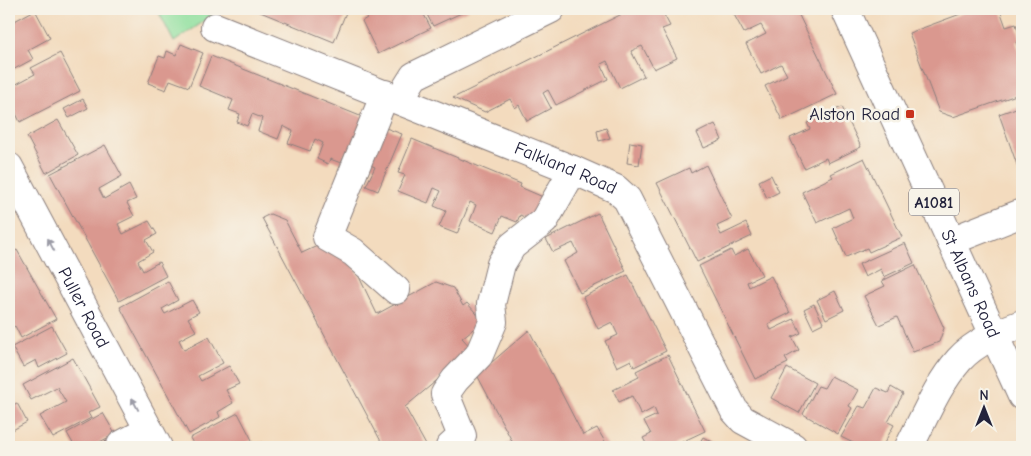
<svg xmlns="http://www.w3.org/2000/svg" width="1031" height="456" font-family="'Comic Neue',sans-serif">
	<rect width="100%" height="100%" fill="#f7f3e8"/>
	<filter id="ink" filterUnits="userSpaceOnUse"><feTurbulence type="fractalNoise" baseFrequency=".02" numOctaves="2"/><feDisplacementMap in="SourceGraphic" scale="10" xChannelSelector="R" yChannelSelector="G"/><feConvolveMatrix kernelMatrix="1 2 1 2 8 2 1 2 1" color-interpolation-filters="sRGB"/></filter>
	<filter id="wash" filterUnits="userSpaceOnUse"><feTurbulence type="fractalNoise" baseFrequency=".0096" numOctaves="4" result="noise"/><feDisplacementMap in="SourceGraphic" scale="20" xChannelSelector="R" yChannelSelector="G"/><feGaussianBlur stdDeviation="1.12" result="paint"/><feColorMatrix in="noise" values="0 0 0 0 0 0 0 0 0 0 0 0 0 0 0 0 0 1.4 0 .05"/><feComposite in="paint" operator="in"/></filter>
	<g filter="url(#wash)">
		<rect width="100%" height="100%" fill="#f3dbbe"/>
		<path fill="#90e09f" stroke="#59816d" d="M157,9H222L174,42Z"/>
		<g id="blocks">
			<path fill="#da988f" d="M9,9H19L9,14Z
				M253,9H344L347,10L334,42Z
				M363,9H421L431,28L378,54L362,21L367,18Z
				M424,9H470L433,26Z
				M632,9H661L670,26L662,29L677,58L654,69L642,46L631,51L644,76L620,88L607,61L601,64L608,79L556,105L548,90L543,93L551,108L527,121L519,105L515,108L510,99L485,112L453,98Z
				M731,9H796L837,94L782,120L765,86L787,75L781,64L761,74L746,44L766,34L761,25L744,33Z
				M974,9H997L1000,10L1006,27L1016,24L1021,40L1016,42L1022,59V93L953,117L939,112L909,33Z
				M35,10L50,38L28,50L33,59L9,72V24Z
				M181,44L203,53L189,87L170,80L166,90L148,83L159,56L165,58L167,51L176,55Z
				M60,53L80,91L20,122L9,99V88L35,74L31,68Z
				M211,56L365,118L351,153L346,152L341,163L330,159L328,164L317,159L323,143L315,139L310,151L288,143L293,131L283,126L278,139L258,131L262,118L252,114L247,126L237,122L240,114L229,110L233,100L199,86Z
				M83,99L88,108L69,118L64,109Z
				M1022,106V179L999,114Z
				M842,107L861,147L828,163L826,158L804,168L790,138L810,129L807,123Z
				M58,120L78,155L46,173L27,137Z
				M715,124L722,140L704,148L697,133Z
				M383,127L402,134L378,191L366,186L375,167L368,164Z
				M606,128L610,138L599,141L597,131Z
				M412,139L521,184L520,187L543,197L533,221L520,215L517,222L502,216L495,232L470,221L476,205L470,202L457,234L439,227L446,211L434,206L441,191L434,188L428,203L398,191L405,175L398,173Z
				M630,142L642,144L639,165L627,163Z
				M105,145L122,176L99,189L104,199L129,185L136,199L127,203L134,216L118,224L123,234L149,221L157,234L146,240L153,252L138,261L143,271L159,262L166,276L119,301L50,174Z
				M864,158L902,237L869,252L867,248L846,257L833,228L853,218L849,208L817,223L802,192L833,177L831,174Z
				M706,165L732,219L717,226L721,235L746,223L752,236L697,262L657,183L689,168L691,173Z
				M771,175L779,192L767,198L759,181Z
				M598,213L626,271L580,293L564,261L578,253L573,243L553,252L546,239Z
				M270,214L285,220L302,253L326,242L348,254L377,314L436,282L453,288L463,306L467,303L483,321L462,338L473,350L405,407L427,447H384L262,218Z
				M9,237L14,246L9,248Z
				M905,243L914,263L884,277L881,269L865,277L859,264Z
				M748,249L762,275L747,282L749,287L771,276L790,313L768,324L771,330L794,319L801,333L792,337L799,350L785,358L788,363L755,379L699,266L731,250L734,256Z
				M17,250L56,319L21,338L15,326L9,330V319L10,318L9,315V254Z
				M915,265L944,328L939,342L913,352L897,317L879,325L864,296L885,286L882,281Z
				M628,275L666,351L634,367L631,360L617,367L605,341L618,335L615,329L612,322L598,329L583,297Z
				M168,281L178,300L162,309L165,314L192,300L199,312L188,318L196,331L179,340L184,350L209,337L223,363L198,376L201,381L229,366L239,384L226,390L233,403L218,412L220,417L189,434L120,307Z
				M835,291L844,310L826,319L817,300Z
				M814,304L823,323L813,328L804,309Z
				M52,326L67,353L39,368L36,360L23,367L12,347Z
				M529,330L583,435L597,428L608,447H500L512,441L477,375Z
				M668,355L705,431L671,447H648L643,438L651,434L644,421L657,415L654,408L641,415L632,396L619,402L613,390L639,377L636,371Z
				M73,358L100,407L88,413L91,418L53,438L40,416L66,402L57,387L31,400L23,385Z
				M787,368L815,383L799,413L771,398Z
				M831,376L858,390L849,406L852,408L838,434L803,414L818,386L824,388Z
				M891,387L903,394L888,422L894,425L882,447H861L841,437L859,406L865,408L876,388L888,393Z
				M17,403L27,422L9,432V407Z
				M103,413L115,434L90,447H75L67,433Z
				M238,413L252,440L239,447H195L190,438Z
				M117,436L122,447H94Z
				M703,437L722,447H697Z
				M262,442L264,447H251Z"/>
		</g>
	</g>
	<g filter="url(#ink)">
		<use href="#blocks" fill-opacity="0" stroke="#8a7e7c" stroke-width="1"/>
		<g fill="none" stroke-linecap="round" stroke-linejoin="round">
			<g stroke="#8a7e7c" stroke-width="30">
				<g id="minor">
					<path id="s1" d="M215,27L573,170L616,189L627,199L734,410L743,420L793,447"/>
					<path d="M385,94L327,237L353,252L396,290"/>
					<path d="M399,100L414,76L551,9"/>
					<path id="s2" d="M9,167L158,447"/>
					<path d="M951,241L1022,213"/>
					<path d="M121,445L149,430"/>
					<path d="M450,447L462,436L445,394L455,380L479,355L493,322L491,304L501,264L512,246L544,221L573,170"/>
					<path d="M909,447C924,418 937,385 959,360C975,342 1000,332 1022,324"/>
				</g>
			</g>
			<g stroke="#8a7e7c" stroke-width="30">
				<g id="major">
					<path id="s3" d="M845,9L1022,396"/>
				</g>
			</g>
			<use href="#minor" stroke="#fff" stroke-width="28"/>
			<use href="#major" stroke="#fff" stroke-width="28"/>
		</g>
		<defs><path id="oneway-solid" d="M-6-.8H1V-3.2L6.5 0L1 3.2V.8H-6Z" transform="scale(1.25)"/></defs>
		<g fill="#9c9ca7">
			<use href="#oneway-solid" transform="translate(51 245) rotate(-118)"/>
			<use href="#oneway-solid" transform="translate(135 404) rotate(-118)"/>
		</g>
	</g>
	<rect fill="#c8321e" stroke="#f7f3e8" stroke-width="2" x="905" y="109" width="10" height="10" rx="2.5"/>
	<g text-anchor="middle" stroke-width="5" stroke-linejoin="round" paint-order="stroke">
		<rect fill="#f7f3e8" stroke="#62616f" stroke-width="1" x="909" y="188.5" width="50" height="27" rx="4"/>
		<g font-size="16" font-weight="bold" fill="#22223b">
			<text x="934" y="208">A1081</text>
		</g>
		<g font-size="18" fill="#22223b" stroke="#f7f3e8" text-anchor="end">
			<text x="900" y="120">Alston Road</text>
		</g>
		<g font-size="18" fill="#22223b" stroke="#f7f3e8">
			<text dy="6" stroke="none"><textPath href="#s1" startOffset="378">Falkland Road</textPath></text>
			<text dy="6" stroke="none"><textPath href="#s3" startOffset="302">St Albans Road</textPath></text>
			<text dy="6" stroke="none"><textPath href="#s2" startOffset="159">Puller Road</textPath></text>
		</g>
	</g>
	<rect width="1031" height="456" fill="none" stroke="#f7f3e8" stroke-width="30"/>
	<g transform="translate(984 408)" stroke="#f7f3e8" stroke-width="4" paint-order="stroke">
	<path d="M0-4L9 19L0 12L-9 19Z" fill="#22223b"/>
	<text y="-8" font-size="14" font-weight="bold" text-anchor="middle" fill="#22223b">N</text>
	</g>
</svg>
